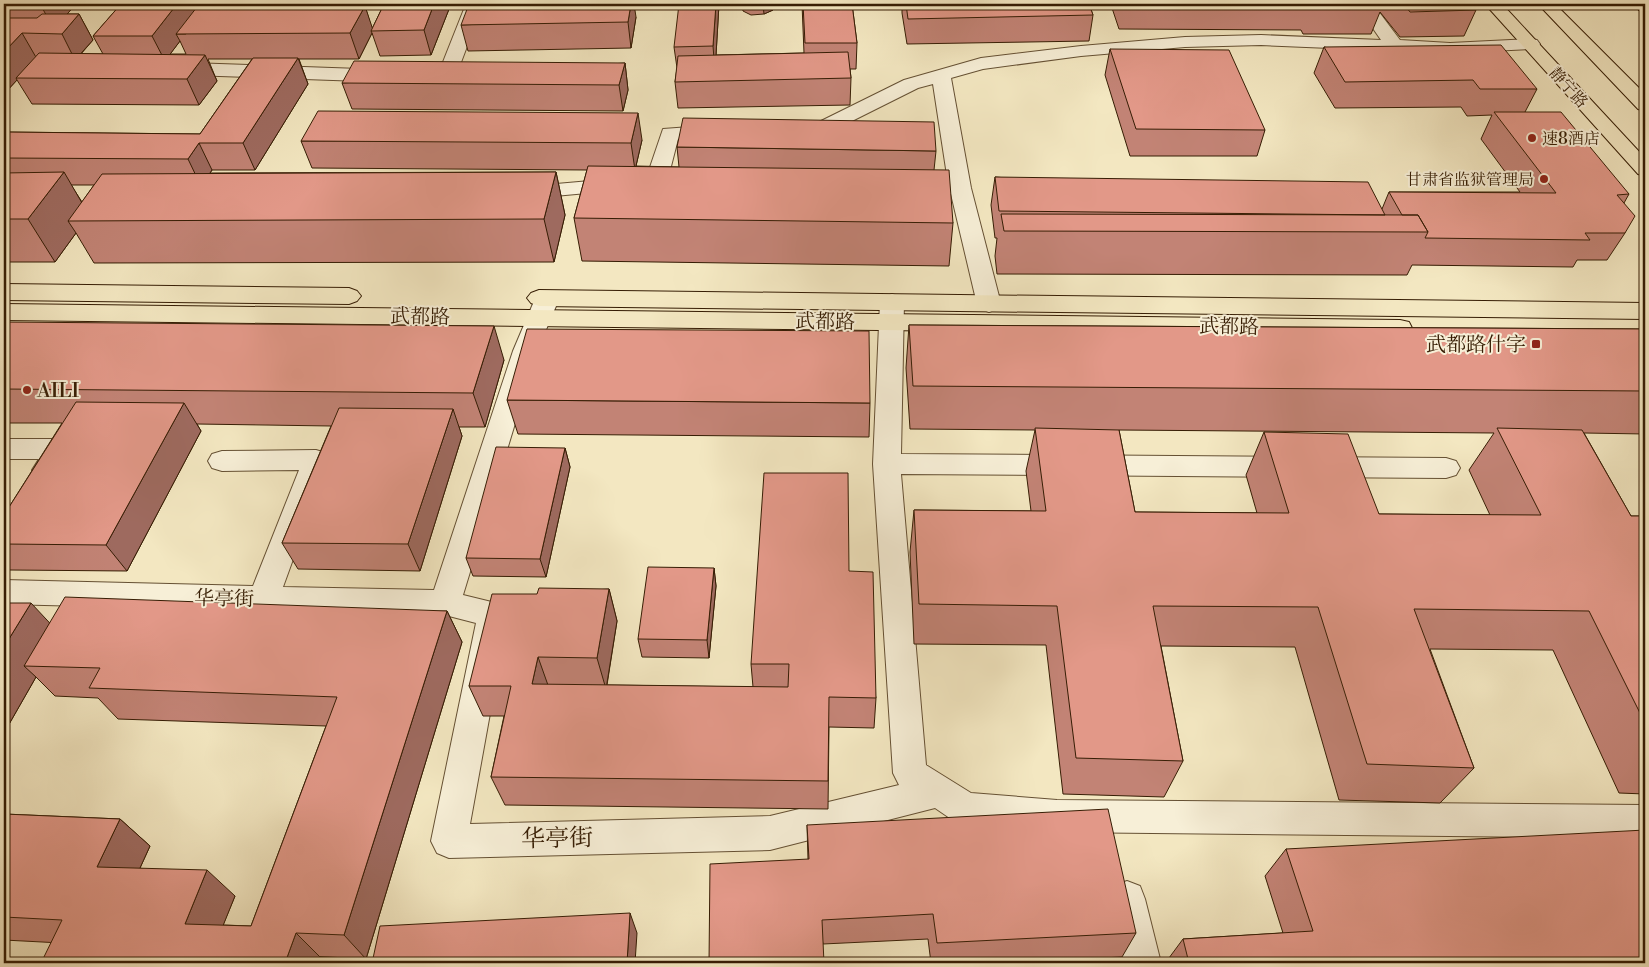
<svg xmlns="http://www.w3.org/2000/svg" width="1649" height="967" font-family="'Libre Bodoni','Noto Serif SC',serif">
	<rect width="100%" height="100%" fill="#f3e7c1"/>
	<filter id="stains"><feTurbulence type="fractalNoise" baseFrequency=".004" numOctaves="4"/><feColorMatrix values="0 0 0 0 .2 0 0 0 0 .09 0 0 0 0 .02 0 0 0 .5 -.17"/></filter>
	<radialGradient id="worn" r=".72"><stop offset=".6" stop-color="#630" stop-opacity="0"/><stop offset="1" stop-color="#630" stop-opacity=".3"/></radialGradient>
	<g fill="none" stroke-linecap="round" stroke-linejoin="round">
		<g stroke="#655033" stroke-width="2">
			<path id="minor" d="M466,4H483L460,65L458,69L419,83L190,75L183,73L181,69L183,65L190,63L417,71L443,62Z
				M1356,4H1373L1400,40L1450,43L1531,39L1537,40L1540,44L1537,48L1531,49L1450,53L1261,45L1185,47L1081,56L983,69L951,78L971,188L1001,304L997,309L989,312L981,309L977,304L951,194H914L907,192L903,188L907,184L914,182H948L933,84L918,88L828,133L821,135L796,133L793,129L796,125L817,123L904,80L981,58L1081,46L1185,37L1261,35L1381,40Z
				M717,125L724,127L727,131L724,135L678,139L667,182L663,186L522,199L514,198L511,193L514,188L522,187L647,176L663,129Z
				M547,291L555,294L559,299L537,351L463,595L504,605L508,614L470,824L770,816L899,785L893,773L873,464L880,302L884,297L892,294L900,297L904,302L901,454L1446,458L1456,461L1460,468L1456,475L1446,478L901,474L926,765L971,793L1057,800L1645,805V838L1057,832L966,825L954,821L935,808L770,850L449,858L437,853L431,841L476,623L445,615L4,604V580L253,586L299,470L222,471L212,468L208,461L212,454L222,451L316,450L326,453L329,460L283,587L434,590L513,351L535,299L539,294Z
				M4,439H58L67,442L71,449L56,477L46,480L36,477L32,470L39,459H4Z
				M1127,881L1140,886L1145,899L1161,963H1123L1109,899L1114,886Z"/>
		</g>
		<g stroke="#361d04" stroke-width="2">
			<path id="major" d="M1485,4H1502L1645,158V176L1638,174Z
				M1538,4H1555L1645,94V111L1638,109Z
				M4,284L349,288L357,291L361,296L357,301L349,304L4,300Z
				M539,290L1645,303V319L539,306L531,303L527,298L531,293Z
				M4,304L1400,320L1409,322L1412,328L1409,334L1400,336L4,320Z"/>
		</g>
		<use href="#minor" fill="#f7efd7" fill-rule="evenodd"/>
		<use href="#major" fill="#f3e7c1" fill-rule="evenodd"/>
	</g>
	<path fill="#c28375" stroke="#361d04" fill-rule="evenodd" d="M4,4H76L67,14H79L93,40L81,54H103L93,36L121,4H208L206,7L365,6L372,29L384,4H451L431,55L380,56L372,33L359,59H299L308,84L255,170H212L210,173L556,172L565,215L554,262L94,263L76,233L55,262H4V132L200,134L252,59H208L217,81L199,105L32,104L17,80L4,94ZM180,41L186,54H170ZM71,185H94L82,202Z
		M719,4L716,55L804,53L802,4H852L857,43L856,69H850L851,78L850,105L678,108L675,82L677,68L674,47Z
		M742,4H772L773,10L764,14L751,15L743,11Z
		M902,4H1089L1093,15L1089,41L907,44L902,13Z
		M1113,4H1470L1476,10L1464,36L1400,37L1380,12L1371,34H1303L1301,30L1119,29L1112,8Z
		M1631,4H1645V16Z
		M636,17L631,48L468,51L461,25Z
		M1324,47L1537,89L1525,112L1629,194L1624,203L1625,233L1607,260H1577L1573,267L1412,265L1407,275L997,274L995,256L997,238H995L991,205L995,177L1382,209L1389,192H1520L1481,139L1492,115L1467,116L1461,107L1335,108L1314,73Z
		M1110,49L1265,130L1257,156H1130L1105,75Z
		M625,63L628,90L623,111L352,109L342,83Z
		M642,140L636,166L679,167L677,147L936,151L934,170L953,223L949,266L582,261L574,218L587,170L312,168L301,141Z
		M4,322L504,360L485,427H459L462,436L420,571L298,569L282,543L331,426L197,424L201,431L127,571L10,570L4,564V515L62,423H4Z
		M909,325L1645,329V434L1584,433L1631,516H1645V794L1619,793L1553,650L1430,649L1474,768L1440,803L1339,800L1295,647L1161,646L1183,761L1164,797L1063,794L1046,645L914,644L910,552L914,510L1031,511L1026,471L1035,430L910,429L906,368ZM1119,430L1494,433L1469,470L1490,515L1379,514L1264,432L1246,475L1257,513L1135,512Z
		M507,400L870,403L869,437L518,434Z
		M565,448L570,467L546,577L473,576L466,558Z
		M714,568L716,586L709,658L642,657L638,639Z
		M849,571L876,698L874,728L829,727L828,809L505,805L491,777L504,716H483L469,686L537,594L609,589L617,621L607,685L753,687L751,664Z
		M4,603L49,623L447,611L462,642L366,959L4,940V814L120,819L150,846L140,868L235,896L223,925L251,926L326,726L118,719L98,698L55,696L36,677L4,733Z
		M807,825L1136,933L1122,957L1001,963H931L928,939L823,944L808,859Z
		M1286,849L1645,963H1167L1166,962L1183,939L1283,933L1265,876Z"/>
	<path fill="#9e6a5f" stroke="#361d04" d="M40,4H76L54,29Z
		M177,4H208L186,34H176L180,41L165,61L152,36Z
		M434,4H451L431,55L424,30Z
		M631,4H634L636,17L631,48L628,22Z
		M716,4H719L715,72L713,46Z
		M766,4H772L773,10L764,14L763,5Z
		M365,6L373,30L371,31L372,33L359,59L350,33Z
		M79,14L93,40L75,60L62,34Z
		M22,33L37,59L16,78L17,80L4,94V52Z
		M205,55L217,81L199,105L187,79Z
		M298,58L308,84L255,170L243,143Z
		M625,63L628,90L623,111L619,85Z
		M638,113L642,140L635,170L631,143Z
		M199,143L212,170L201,186L188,159Z
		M64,172L89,215L68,221L76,233L55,262L28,219Z
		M556,172L565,215L554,262L544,219Z
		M494,326L504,360L485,427L473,393Z
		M184,403L201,431L127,571L106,545Z
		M453,409L462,436L420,571L408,544Z
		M565,448L570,467L546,577L540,559Z
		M714,568L716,586L709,658L707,640Z
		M609,589L617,621L606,689L597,658Z
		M31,603L61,635L24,666L36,677L4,733V647Z
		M447,611L462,642L366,959L344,935Z
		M538,657L549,688L532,684Z
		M120,819L150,846L129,892L97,867Z
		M207,870L235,896L214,948L185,924Z
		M630,913L637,933L635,963H627Z
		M296,933L320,957L318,963H285Z"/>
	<path fill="#e29888" stroke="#361d04" d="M121,4H177L152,36H93Z
		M384,4H434L424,30L371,31Z
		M469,4H631L628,22L461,25Z
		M679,4H716L713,46L674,47Z
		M747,4H766L763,5H751Z
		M803,4H852L857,43H805Z
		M906,4H1089L1093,15L908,19Z
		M1124,4H1378L1381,9L1312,8L1309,4Z
		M1404,4H1470L1476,10L1410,12Z
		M365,6L350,33L176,34L197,7Z
		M42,14H79L62,34L22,33L4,52V18H37Z
		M1501,45L1537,89H1480L1473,80L1345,82L1324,47Z
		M1110,49L1229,50L1265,130L1136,129Z
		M848,52L851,78L675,82L678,56Z
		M39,53L205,55L187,79L16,78Z
		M253,58H298L243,143H199L188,159L4,158V132L200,134Z
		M354,61L625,63L619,85L342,83Z
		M318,111L638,113L631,143L301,141Z
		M1494,112H1561L1629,194L1617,195L1635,216L1625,233H1585L1590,240L1425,238L1428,232L1418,215H1402L1389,192L1556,193Z
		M683,118L934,122L936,151L677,147Z
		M588,166L949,170L953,223L574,218Z
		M64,172L28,219H4V173Z
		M556,172L544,219L68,221L102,174Z
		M995,177L1368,182L1385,215L999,211Z
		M1001,214L1418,215L1428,232L1004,231Z
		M4,322L494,326L473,393L4,389Z
		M909,325L1645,329V391L913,386Z
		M527,329L869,331L870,403L507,400Z
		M76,402L184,403L106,545L4,544V515Z
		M339,408L453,409L408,544L282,543Z
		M1035,428L1119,430L1135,512L1289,513L1264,432L1348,434L1379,514L1541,515L1497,428L1582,430L1631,516H1645V723L1589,611L1414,609L1474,768L1367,764L1318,607L1153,606L1183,761L1076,758L1057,606L919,604L914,510L1046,511Z
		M496,447L565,448L540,559L466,558Z
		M764,473H848L849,571L873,572L876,698L829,697L828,781L491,777L511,686H469L492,594H537L539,588L609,589L597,658L538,657L532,684L788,687L789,664H751Z
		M648,567L714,568L707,640L638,639Z
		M65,597L447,611L344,935L296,933L285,963H41L62,920L4,917V814L120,819L97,867L207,870L185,924L251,926L337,697L89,688L100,668L24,666Z
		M4,603H31L4,647Z
		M1108,809L1136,933L937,943L933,914L822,920L824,963H709L710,864L809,859L807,825Z
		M1645,830V963H1189L1183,939L1313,931L1286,849Z
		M630,913L627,963H372L380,926Z"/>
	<g fill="#8f2418" stroke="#f7efd7" stroke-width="2">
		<circle cx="1532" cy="138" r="5"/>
		<circle cx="1544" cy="179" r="5"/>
		<rect x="1531" y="339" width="10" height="10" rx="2.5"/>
		<circle cx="27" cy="390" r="5"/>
	</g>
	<g text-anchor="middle" stroke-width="4" stroke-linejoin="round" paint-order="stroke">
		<g font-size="16" fill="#361d04" stroke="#f7efd7">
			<text transform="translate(1569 87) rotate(48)" y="6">静宁路</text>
		</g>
		<g font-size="16" fill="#361d04" stroke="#f7efd7" text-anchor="start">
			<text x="1542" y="144">速8酒店</text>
			<text x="1534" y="185" text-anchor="end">甘肃省监狱管理局</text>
		</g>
		<g font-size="20" fill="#361d04" stroke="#f7efd7">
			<text transform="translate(420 316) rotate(1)" y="7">武都路</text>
			<text transform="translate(825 321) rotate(1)" y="7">武都路</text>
			<text transform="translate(1229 326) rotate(1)" y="7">武都路</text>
			<text transform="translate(224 598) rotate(1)" y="7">华亭街</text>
		</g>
		<g font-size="20" fill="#361d04" stroke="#f7efd7" text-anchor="end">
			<text x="1526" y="351">武都路什字</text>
			<text x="37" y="397" text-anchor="start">AILI</text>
		</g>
		<g font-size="24" fill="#361d04" stroke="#f7efd7">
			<text transform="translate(557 838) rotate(-1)" y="8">华亭街</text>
		</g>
	</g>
	<rect width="1649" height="967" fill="none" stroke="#f3e7c1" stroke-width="20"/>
	<rect x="5" y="5" width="1639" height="957" fill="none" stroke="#361d04" stroke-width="2.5"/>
	<rect x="10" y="10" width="1629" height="947" fill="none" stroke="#361d04"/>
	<rect width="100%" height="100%" filter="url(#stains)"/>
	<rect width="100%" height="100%" fill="url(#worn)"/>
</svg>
